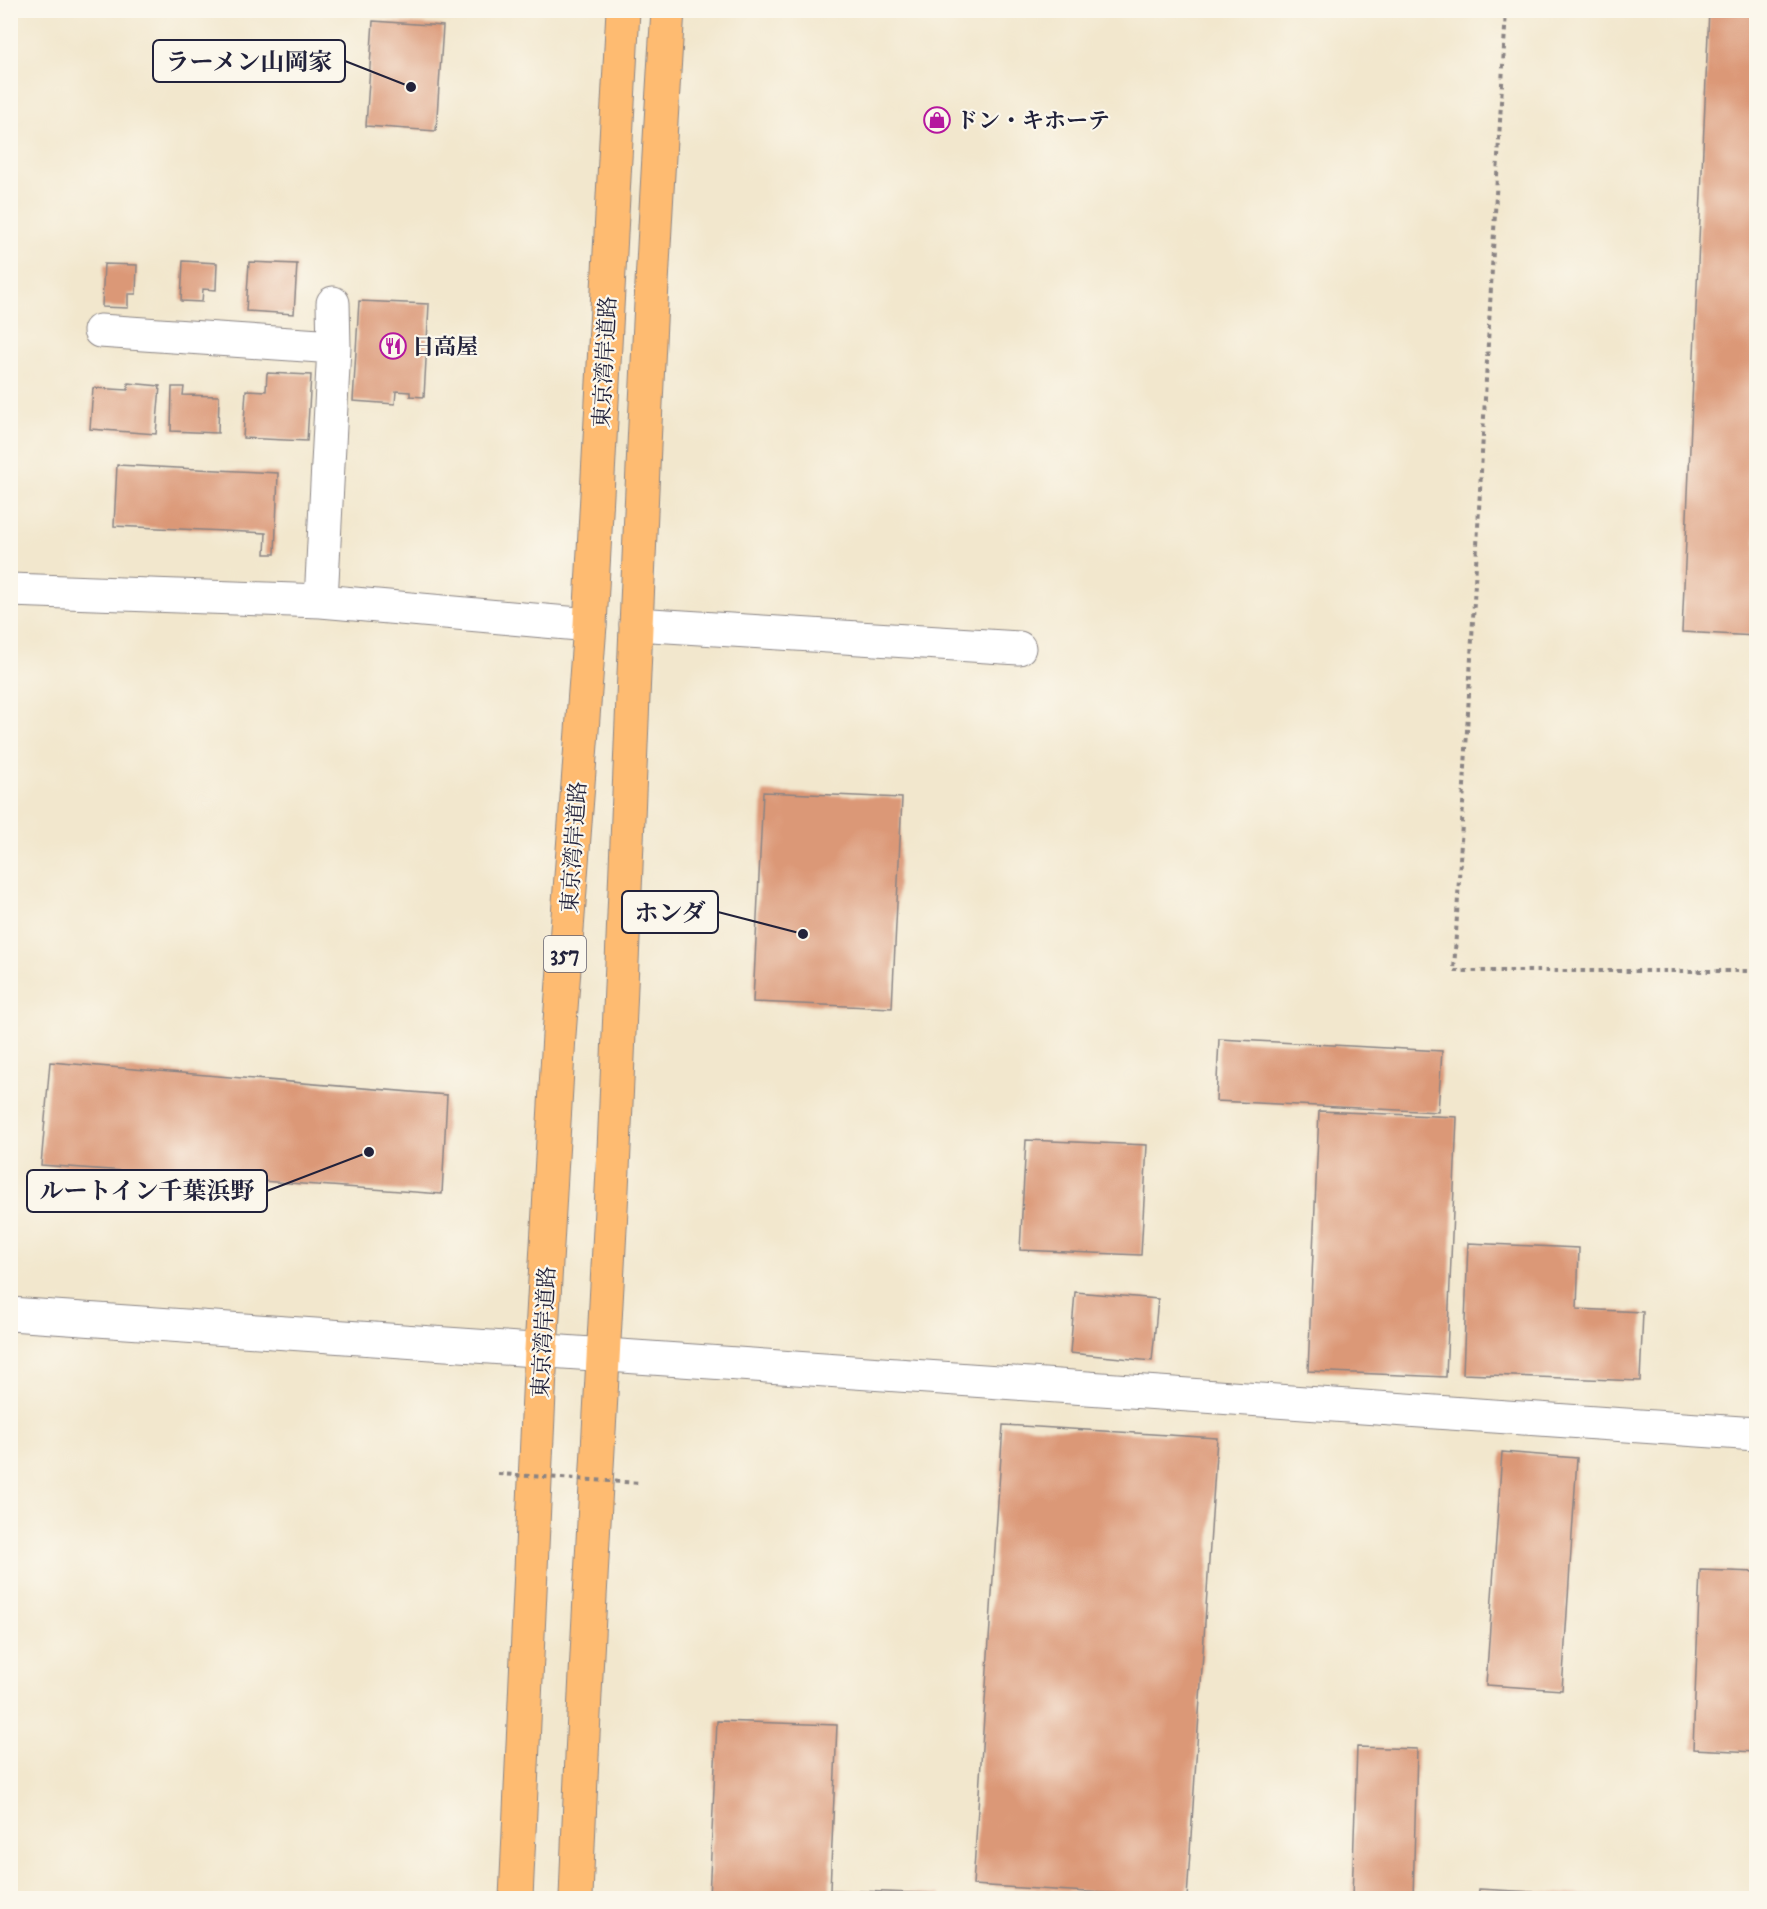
<svg xmlns="http://www.w3.org/2000/svg" width="1767" height="1909" font-family="'IM FELL DW Pica','Noto Serif JP',serif">
	<rect width="100%" height="100%" fill="#fbf7ec"/>
	<filter id="ink" filterUnits="userSpaceOnUse"><feTurbulence type="fractalNoise" baseFrequency=".0167" numOctaves="2"/><feDisplacementMap in="SourceGraphic" scale="12" xChannelSelector="R" yChannelSelector="G"/><feConvolveMatrix kernelMatrix="1 2 1 2 8 2 1 2 1" color-interpolation-filters="sRGB"/></filter>
	<filter id="wash" filterUnits="userSpaceOnUse"><feTurbulence type="fractalNoise" baseFrequency=".008" numOctaves="4" result="noise"/><feDisplacementMap in="SourceGraphic" scale="24" xChannelSelector="R" yChannelSelector="G"/><feGaussianBlur stdDeviation="1.35" result="paint"/><feColorMatrix in="noise" values="0 0 0 0 0 0 0 0 0 0 0 0 0 0 0 0 0 1.4 0 .05"/><feComposite in="paint" operator="in"/></filter>
	<g filter="url(#wash)">
		<rect width="100%" height="100%" fill="#f2e7cd"/>
		<g id="blocks">
			<path fill="#db9877" d="M1709,10H1756V636L1682,632Z
				M373,21L443,26L436,131L366,126Z
				M183,261L217,263L216,290L203,289L202,302L181,301Z
				M249,262L297,264L294,314L246,311Z
				M104,264L137,265L136,294H128V308L102,307Z
				M359,301L429,304L424,397L410,396V392L396,391L395,404L353,401Z
				M267,373L311,375L307,441L243,438L246,390L266,391Z
				M128,383L160,386L156,434L90,429L93,388L128,390Z
				M172,387H184L183,395L219,396L218,433L171,431Z
				M117,465L278,473L275,554H265L266,533L114,526Z
				M763,792L902,798L892,1008L753,1002Z
				M1219,1039L1442,1051L1438,1112L1216,1101Z
				M50,1062L447,1095L442,1194L41,1165Z
				M1319,1111L1457,1117L1446,1377L1308,1371Z
				M1026,1140L1147,1145L1141,1255L1020,1250Z
				M1468,1243L1579,1248L1577,1309L1643,1312L1640,1381L1463,1374Z
				M1075,1292L1158,1299L1152,1361L1070,1353Z
				M1003,1425L1217,1438L1187,1898L973,1885Z
				M1502,1452L1577,1458L1562,1690L1486,1685Z
				M1700,1570L1756,1572V1752L1693,1749Z
				M717,1721L837,1725L830,1890L940,1894L939,1898H709Z
				M1357,1747L1417,1749L1413,1898H1352Z
				M1479,1889L1621,1897V1898H1478Z"/>
		</g>
	</g>
	<g filter="url(#ink)">
		<use href="#blocks" fill-opacity="0" stroke="#8a8484" stroke-width="1.5"/>
		<g fill="none" stroke-linecap="round" stroke-linejoin="round">
			<g stroke="#8a8484" stroke-width="35">
				<path id="minor" d="M100,331L334,347
					M10,590L321,601L590,625
					M321,601L334,347L333,303
					M636,624L1019,648
					M10,1314L1756,1434"/>
			</g>
			<g stroke="#8a8484" stroke-width="35">
				<path id="highway" d="M516,1898L541,1350L559,1035L590,625L623,10
					M576,1898C585,1648 602,1399 614,1149C631,769 643,390 668,10"/>
			</g>
			<path stroke="#8a8484" stroke-width="4" stroke-dasharray="4.5 4.5" stroke-linecap="butt" d="M1506,10L1454,971H1756"/>
			<use href="#minor" stroke="#fff" stroke-width="33"/>
			<use href="#highway" stroke="#febb71" stroke-width="33"/>
			<path stroke="#8a8484" stroke-width="4" stroke-dasharray="4.5 4.5" stroke-linecap="butt" d="M498,1474L640,1483"/>
		</g>
	</g>
	<defs>
		<g id="shop-ring" transform="scale(1.35)"><circle r="9.5" fill="#fbf7ec" stroke="#b5179e" stroke-width="1.5"/><path d="M-5-2.5h2.3a2.7 3.5 0 0 1 5.4 0H5L5.5 6h-11ZM-1.5-2.5h3a1.5 2.3 0 0 0-3 0Z" fill="#b5179e"/></g>
		<g id="restaurant-ring" transform="scale(1.35)"><circle r="9.5" fill="#fbf7ec" stroke="#b5179e" stroke-width="1.5"/><path d="M-5-6h1v4h1v-4h1v4h1v-4h1v5L-1.5 .5V6h-2V.5L-5-1ZM5-6V6H3V1.5H1.5Q1.5-4 5-6Z" fill="#b5179e"/></g>
	</defs>
	<g fill-rule="evenodd">
		<use href="#shop-ring" x="937" y="120"/>
		<use href="#restaurant-ring" x="393" y="346"/>
	</g>
	<g text-anchor="middle" stroke-width="4.5" stroke-linejoin="round" paint-order="stroke">
		<rect fill="#fbf7ec" stroke="#636270" stroke-width="1.5" x="544" y="936" width="42" height="36" rx="4.5"/>
		<g font-size="21" font-weight="bold" fill="#22223b">
			<text x="565" y="961">357</text>
		</g>
		<g font-size="22" font-weight="bold" fill="#22223b" stroke="#fbf7ec" text-anchor="start">
			<text x="956" y="128">ドン・キホーテ</text>
			<text x="412" y="354">日高屋</text>
		</g>
		<g font-size="22" fill="#22223b" stroke="#fbf7ec">
			<text transform="translate(604 362) rotate(-87)" y="8">東京湾岸道路</text>
			<text transform="translate(573 847) rotate(-86)" y="8">東京湾岸道路</text>
			<text transform="translate(543 1332) rotate(-87)" y="8">東京湾岸道路</text>
		</g>
	</g>
	<path fill="none" stroke="#22223b" stroke-width="2" d="M411 87L345 61M803 934L718 912M369 1152L267 1191"/>
	<g fill="#22223b" stroke="#fbf7ec" stroke-width="2">
		<circle cx="411" cy="87" r="6"/>
		<circle cx="803" cy="934" r="6"/>
		<circle cx="369" cy="1152" r="6"/>
	</g>
	<g fill="#fbf7ec" stroke="#22223b" stroke-width="2">
		<rect x="153" y="40" width="192" height="42" rx="6"/>
		<rect x="622" y="891" width="96" height="42" rx="6"/>
		<rect x="27" y="1170" width="240" height="42" rx="6"/>
	</g>
	<g font-size="24" text-anchor="middle" font-weight="bold" fill="#22223b">
		<text x="249" y="70">ラーメン山岡家</text>
		<text x="670" y="921">ホンダ</text>
		<text x="147" y="1199">ルートイン千葉浜野</text>
	</g>
	<rect width="1767" height="1909" fill="none" stroke="#fbf7ec" stroke-width="36"/>
</svg>
